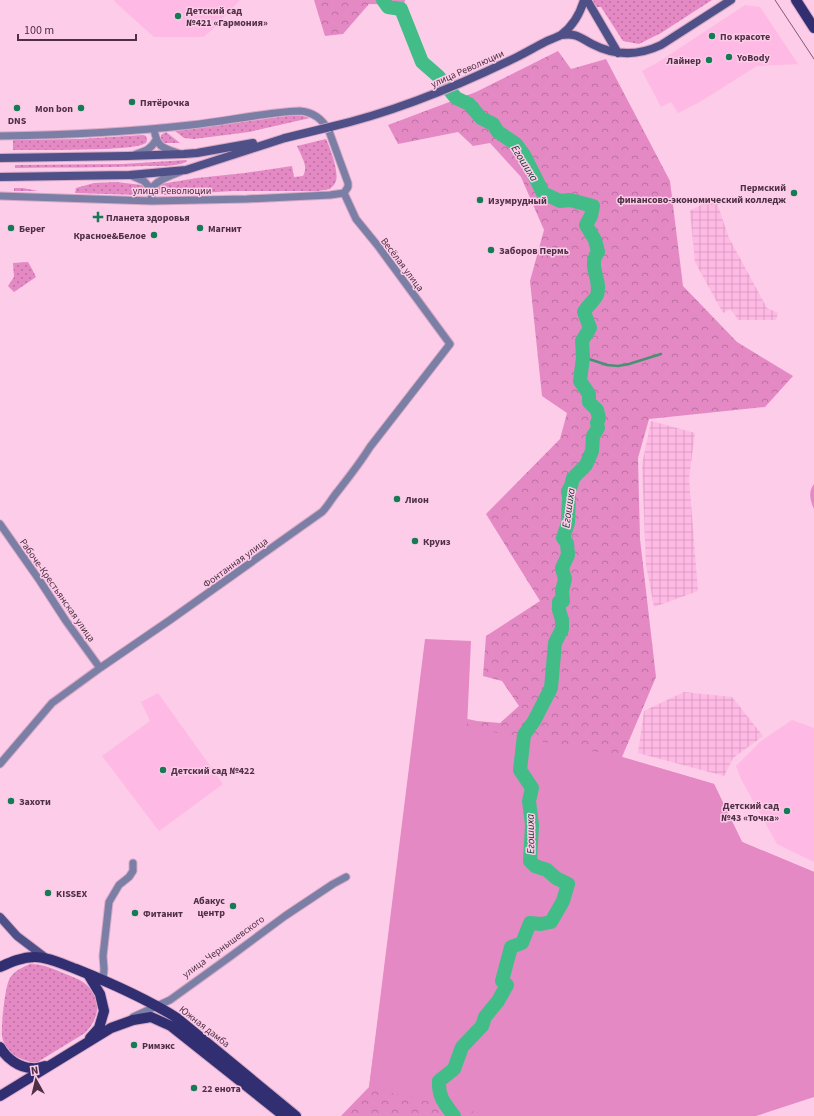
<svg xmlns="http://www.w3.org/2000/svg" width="814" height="1116" font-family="'Source Sans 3',sans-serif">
	<defs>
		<pattern id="industrial-grid" width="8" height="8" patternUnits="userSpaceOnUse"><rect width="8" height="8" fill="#feb9e4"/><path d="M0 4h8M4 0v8" fill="none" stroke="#db9fc5"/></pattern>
		<pattern id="grass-dots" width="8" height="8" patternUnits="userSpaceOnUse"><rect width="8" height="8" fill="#e489c4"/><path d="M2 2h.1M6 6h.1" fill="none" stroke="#bb70a1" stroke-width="1.8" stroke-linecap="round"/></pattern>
		<pattern id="forest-crowns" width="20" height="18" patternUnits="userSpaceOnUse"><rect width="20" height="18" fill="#e489c4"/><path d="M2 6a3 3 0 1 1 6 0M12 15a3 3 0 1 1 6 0" fill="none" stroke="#bb70a1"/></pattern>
	</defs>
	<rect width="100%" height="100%" fill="#fccce9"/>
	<path fill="#feb9e4" d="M116,0H240L212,30L203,37H154L114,1Z
		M745,5L760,7L798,64L757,66L698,103L678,113L671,102L661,107L642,71L657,63Z
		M158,693L223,784L159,831L102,756L150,721L141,702Z
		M792,720L814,728V862L777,844L741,779L736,766L761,741Z"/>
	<path fill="url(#industrial-grid)" d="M715,197L729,238L767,308L778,313L776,320H738L731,309L723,313L695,262L690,211Z
		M651,421L695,433L689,478L698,591L654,607L646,565L642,465Z
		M684,692L732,697L763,736L733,758L724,776L638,753L644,711Z"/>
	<path fill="url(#grass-dots)" d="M591,0H712L661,33L639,44L623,41L601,7H597Z
		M294,115L303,116L310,118L249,132L194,139L184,138L175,131Z
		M166,132L180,143H163L161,140V135Z
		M143,135L146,136L147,140L146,143C136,148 118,148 106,149C75,150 44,150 13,150V140L80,139Z
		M326,139C330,148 339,171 336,181C335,184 332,187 330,189L318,191H233L166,195L161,194L158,192V188L161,184L197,178L245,173L292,166L294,177L303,176C309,166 301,156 297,146Z
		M186,160L187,161C181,167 154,166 145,166C101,168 58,167 15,168V165L123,164Z
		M116,182L142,185L145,187V193L140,195L75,193L76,188L94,183Z
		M14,188H23L38,191H14Z
		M28,262L32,269L36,277L14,292L8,286L14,277L13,263Z
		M30,964C42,964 52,968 63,973C70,976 77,978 83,982C102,996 101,1017 85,1033L36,1063C28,1061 17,1059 11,1052C6,1048 3,1042 2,1036C1,1026 5,985 10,978C14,971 23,967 30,964Z"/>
	<path fill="url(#forest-crowns)" d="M314,0H405L404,5L369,4L343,34L325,36Z
		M558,51L571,69L606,59L670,181L683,286L737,342L793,376L765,407L649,419L638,458L640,539L656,677L622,757L714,784L742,842L814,872L718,1116H341L369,1087L420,709L477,721L500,723L519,706L502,681L483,676L486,636L540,601L486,514L560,439L567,413L542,396L530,281L544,230L521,177L490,143L473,146L458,132L398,144L388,125L476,92Z"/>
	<path fill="#e489c4" d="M814,484V509C810,500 808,492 814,484Z
		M425,639L471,641L467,727L622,757L714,784L742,842L814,872V1097L756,1116H492L369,1088Z"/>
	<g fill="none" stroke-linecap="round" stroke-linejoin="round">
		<path stroke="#469273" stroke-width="2.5" d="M583,357L607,365L618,366L629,364L661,354"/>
		<path stroke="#43bd88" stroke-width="14" d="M383,0L388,7L401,9L422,62L438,76L456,98L469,104L481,118L493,124L498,132L516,144L524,155L543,193L560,201L570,200L593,206L591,216L586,225L595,240L598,252C587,266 602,279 597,295C595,300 587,306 584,312L590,328L582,341L583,357L580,381L589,394V402L597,410L599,418L597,423L598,428L593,436L592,451L586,465L573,478L571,486L568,491L569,497L568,523L563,538L567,543L568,555L562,568L565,579L562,591L563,601L559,602V610L562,620V629L555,643L551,688L534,721L524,735L520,770L532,788L529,801L532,825L530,861L535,866L547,870L556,878L568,884L563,901L551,922L541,924L530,923L522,943L511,947L502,981L507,985L498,1001L485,1017L482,1026L462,1047L454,1069L439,1081C438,1097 445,1104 454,1116"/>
		<g stroke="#d6a9c4" stroke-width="9">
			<path id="street" d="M154,129C157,147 162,148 178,153
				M0,136C64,135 128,132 191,125C220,122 248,116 276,113C284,112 292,111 300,111C313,112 323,120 329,131L348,183V187L344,193
				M136,154C146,151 151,149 156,140
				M130,175L144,181L151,189
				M0,196L152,201L247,199L330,195L344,193
				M152,201C152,198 151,194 151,191C153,181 172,175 180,172
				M0,524L40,581L66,621L100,668
				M0,764L52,703L100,668L170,620L322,512C328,506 332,498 338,491C349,477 360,463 370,447L450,344L378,246L356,219L344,193
				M103,980L104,969L103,956L109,902L119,885L129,877L133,871V863
				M133,1017L170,1000L231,956L285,916L333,884L346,877"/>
		</g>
		<g stroke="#d6a9c4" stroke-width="10">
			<path id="secondary" d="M587,0L618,53
				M561,35C577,33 579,37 592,44C615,56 638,56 661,45L731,0
				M330,127C395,112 458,86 517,57C527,52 537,46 547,41C552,39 557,37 561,35C573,26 580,14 584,0
				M0,158L127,156L184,154L197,153L253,143
				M0,177L130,175L186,170L285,138
				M0,917L17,936L46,958"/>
		</g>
		<g stroke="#d6a9c4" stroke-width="12">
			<path id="primary" d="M796,0L814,28
				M0,967C11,962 22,957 35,957C49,957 62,964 76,969C111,983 145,998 177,1018L296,1116
				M88,974L100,994L104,1011L99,1028L90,1038
				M0,1047C6,1058 19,1068 32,1068C36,1069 41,1067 45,1066
				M0,1096L111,1028L133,1020L151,1017L171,1026L284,1116"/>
		</g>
		<use href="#street" stroke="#7b7ea5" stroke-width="7"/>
		<use href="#secondary" stroke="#4f5088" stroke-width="8"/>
		<use href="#primary" stroke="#322e72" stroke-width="10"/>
		<path stroke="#7e5a71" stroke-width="1" d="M775,0L814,59"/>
		<g stroke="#d6a9c4" stroke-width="10" stroke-linecap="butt">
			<path id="secondary-bridge" d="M285,138L330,127"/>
		</g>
		<use href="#secondary-bridge" stroke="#4f5088" stroke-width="8"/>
	</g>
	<g fill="#167b54" stroke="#fccce9" stroke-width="1.5">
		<circle cx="178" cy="16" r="4"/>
		<circle cx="712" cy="36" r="4"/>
		<circle cx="729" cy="57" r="4"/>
		<circle cx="709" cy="60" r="4"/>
		<circle cx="132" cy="102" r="4"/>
		<circle cx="17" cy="108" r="4"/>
		<circle cx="81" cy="108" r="4"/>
		<circle cx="794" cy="193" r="4"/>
		<circle cx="480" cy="200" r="4"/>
		<path d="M96 211h4v4h4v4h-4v4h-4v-4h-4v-4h4z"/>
		<circle cx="11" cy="228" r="4"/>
		<circle cx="200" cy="228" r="4"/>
		<circle cx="154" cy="235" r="4"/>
		<circle cx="491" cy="250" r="4"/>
		<circle cx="397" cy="499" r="4"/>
		<circle cx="415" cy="541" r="4"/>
		<circle cx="163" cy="770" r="4"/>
		<circle cx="11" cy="801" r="4"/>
		<circle cx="787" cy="811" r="4"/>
		<circle cx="48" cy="893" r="4"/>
		<circle cx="233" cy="906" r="4"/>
		<circle cx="135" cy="913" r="4"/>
		<circle cx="134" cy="1045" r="4"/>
		<circle cx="194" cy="1088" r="4"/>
	</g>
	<g text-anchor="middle" stroke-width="3" stroke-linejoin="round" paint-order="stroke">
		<g font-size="10" font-weight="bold" fill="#4e2f43" stroke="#fccce9" text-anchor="start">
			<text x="186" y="14">Детский сад<tspan x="186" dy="12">№421 «Гармония»</tspan></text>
			<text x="720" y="40">По красоте</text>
			<text x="737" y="61">YoBody</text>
			<text x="701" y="64" text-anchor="end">Лайнер</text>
			<text x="140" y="106">Пятёрочка</text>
			<text x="73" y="112" text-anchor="end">Mon bon</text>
			<text x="17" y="124" text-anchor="middle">DNS</text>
			<text x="786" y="191" text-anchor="end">Пермский<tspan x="786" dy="12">финансово-экономический колледж</tspan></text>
			<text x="488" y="204">Изумрудный</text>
			<text x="106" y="221">Планета здоровья</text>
			<text x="19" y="232">Берег</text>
			<text x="208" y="232">Магнит</text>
			<text x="146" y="239" text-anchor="end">Красное&amp;Белое</text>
			<text x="499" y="254">Заборов Пермь</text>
			<text x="405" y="503">Лион</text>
			<text x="423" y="545">Круиз</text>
			<text x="171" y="774">Детский сад №422</text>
			<text x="19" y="805">Захоти</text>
			<text x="779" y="809" text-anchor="end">Детский сад<tspan x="779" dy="12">№43 «Точка»</tspan></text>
			<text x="56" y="897">KISSEX</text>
			<text x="225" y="904" text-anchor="end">Абакус<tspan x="225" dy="12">центр</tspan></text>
			<text x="143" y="917">Фитанит</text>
			<text x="142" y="1049">Римэкс</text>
			<text x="202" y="1092">22 енота</text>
		</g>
		<g font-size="10" fill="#4e2f43" stroke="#fccce9">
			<text transform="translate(467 68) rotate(-24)" y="4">улица Революции</text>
			<text x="172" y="194">улица Революции</text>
			<text transform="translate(403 264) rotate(53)" y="4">Весёлая улица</text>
			<text transform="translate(235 562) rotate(-36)" y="4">Фонтанная улица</text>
			<text transform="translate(58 590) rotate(55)" y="4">Рабоче-Крестьянская улица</text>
			<text transform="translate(223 946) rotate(-36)" y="4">улица Чернышевского</text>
			<text transform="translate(205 1026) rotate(38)" y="4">Южная дамба</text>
		</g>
		<g font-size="11" font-style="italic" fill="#043a25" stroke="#fccce9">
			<text transform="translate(525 163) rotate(58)" y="4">Егошиха</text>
			<text transform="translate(568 508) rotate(-82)" y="4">Егошиха</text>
			<text transform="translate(530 834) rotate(-91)" y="4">Егошиха</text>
		</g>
	</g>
	<g transform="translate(36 1080) rotate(352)" stroke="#fccce9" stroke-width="3" paint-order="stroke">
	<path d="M0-3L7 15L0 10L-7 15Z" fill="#4e2f43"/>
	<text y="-6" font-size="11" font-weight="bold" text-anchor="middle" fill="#4e2f43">N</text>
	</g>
	<path d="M18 34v6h118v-6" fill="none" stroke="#4e2f43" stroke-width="2"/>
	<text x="24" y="34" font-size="12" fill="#4e2f43" stroke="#fccce9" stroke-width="3" paint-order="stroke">100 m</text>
</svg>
